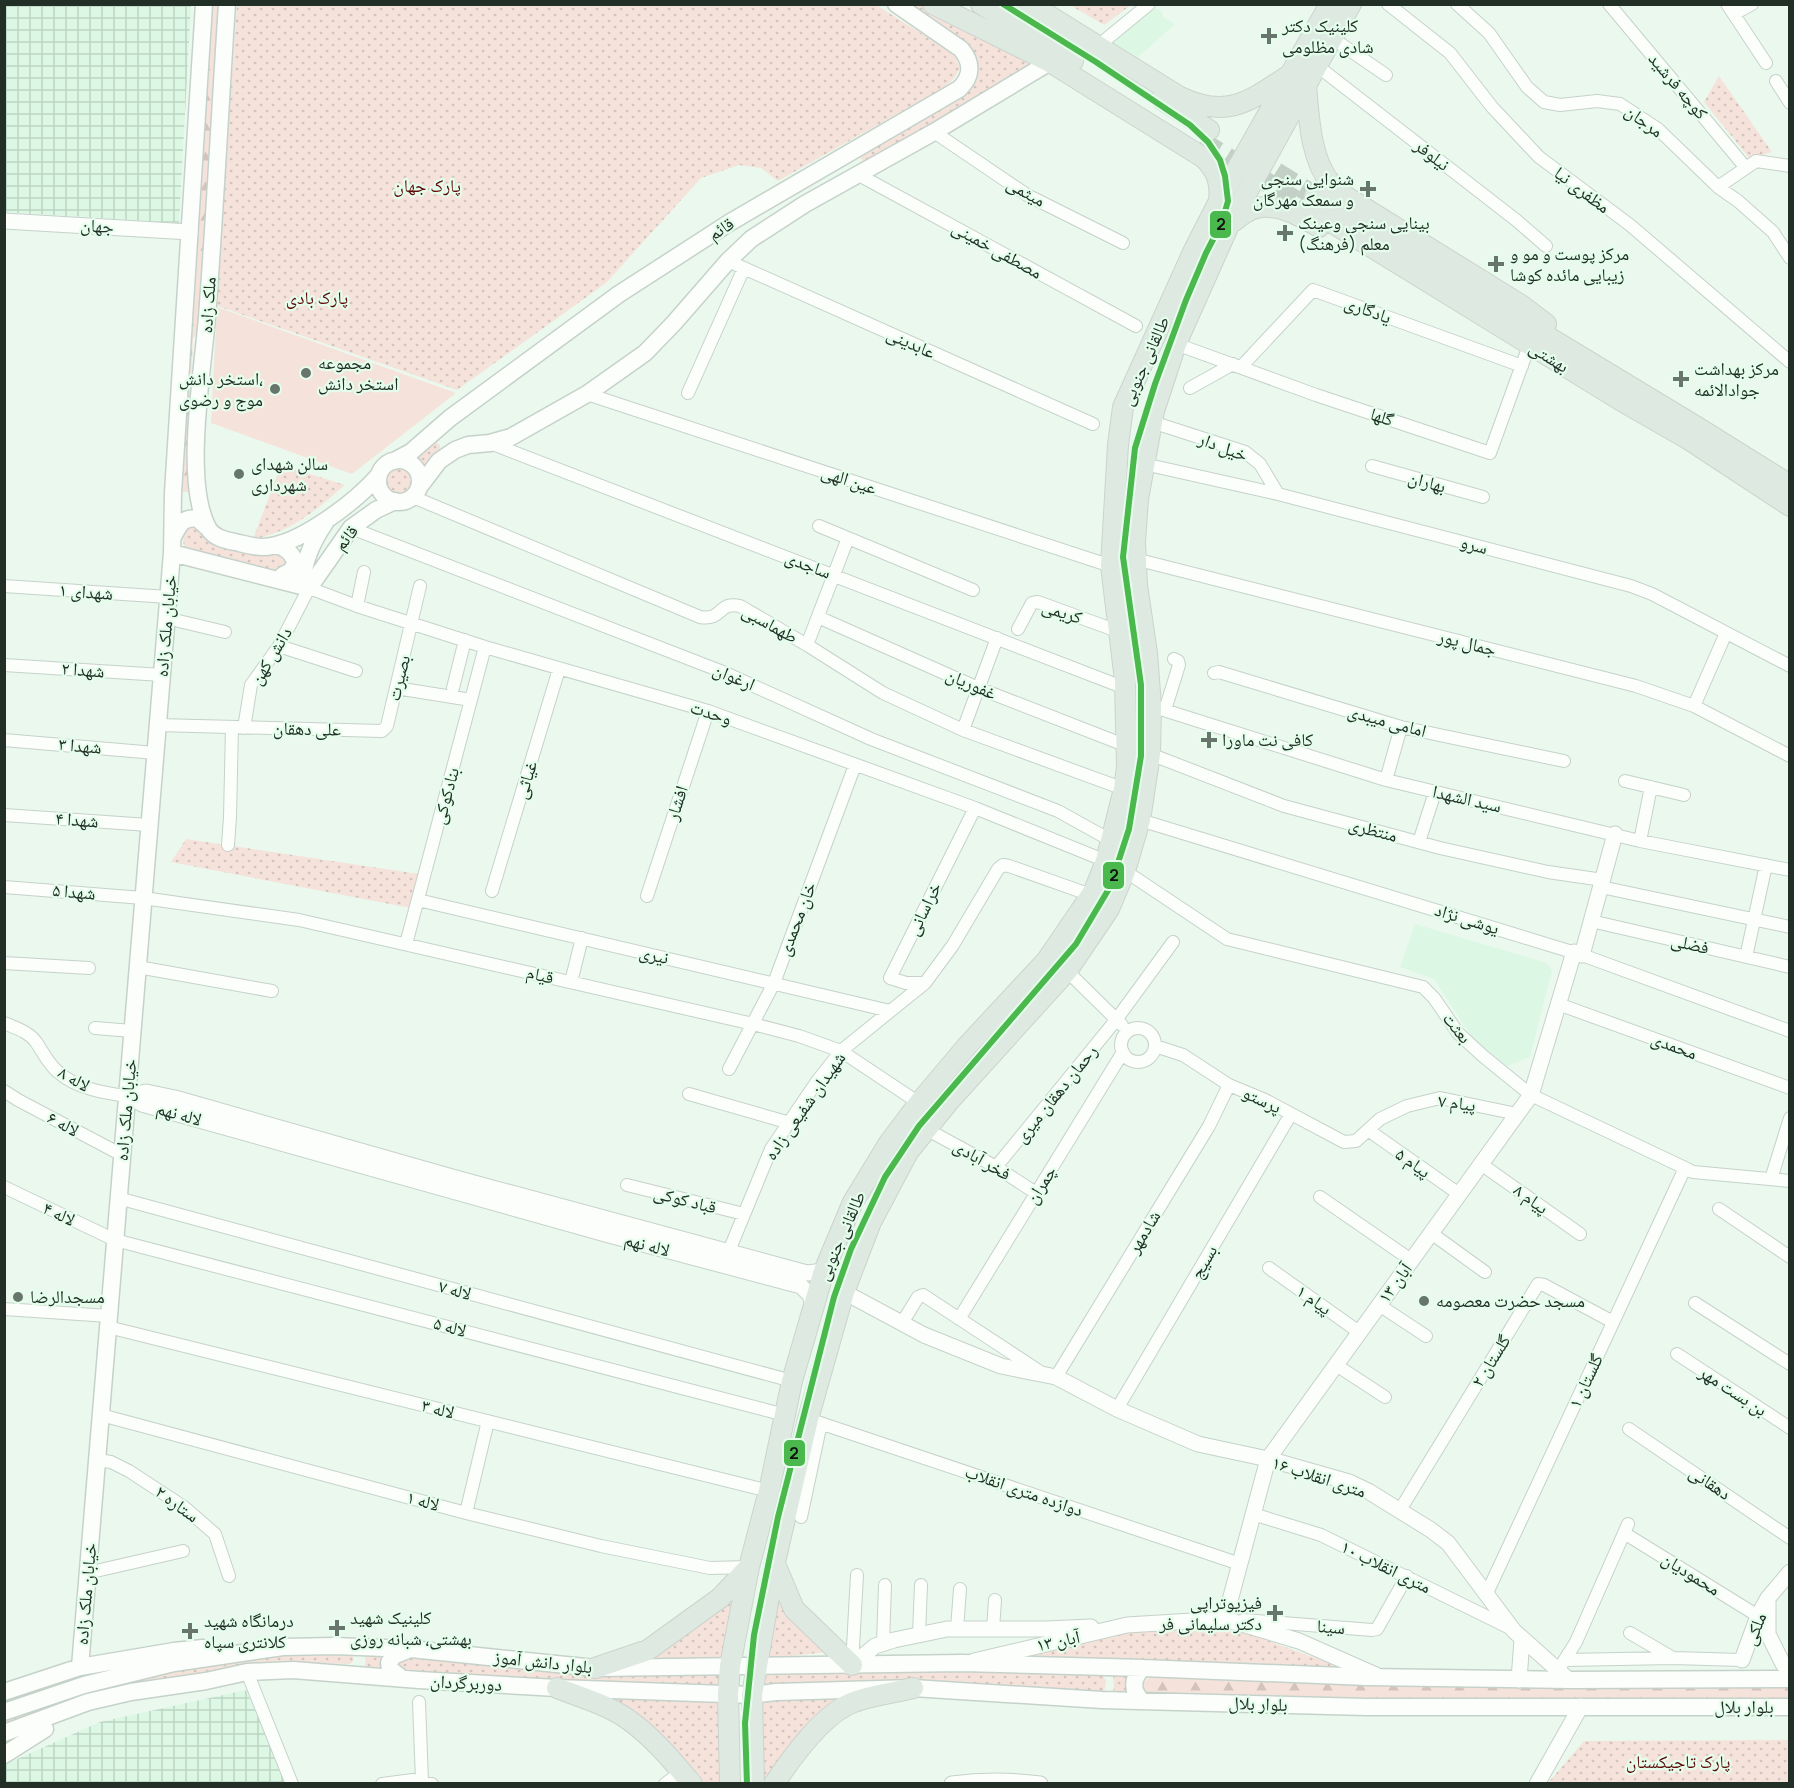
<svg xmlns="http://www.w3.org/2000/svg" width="1794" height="1788" font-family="Manrope,'Noto Naskh Arabic',sans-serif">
	<defs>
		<pattern id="industrial-grid" width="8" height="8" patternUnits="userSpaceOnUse" patternTransform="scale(1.5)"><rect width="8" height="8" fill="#dcf8e4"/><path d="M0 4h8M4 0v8" fill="none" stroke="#bcd5c3"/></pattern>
		<pattern id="green-dots" width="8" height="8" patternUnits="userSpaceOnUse" patternTransform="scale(1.5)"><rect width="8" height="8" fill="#f5e3db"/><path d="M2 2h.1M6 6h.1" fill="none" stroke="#d2c3bc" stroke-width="1.8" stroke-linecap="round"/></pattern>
		<pattern id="forest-firs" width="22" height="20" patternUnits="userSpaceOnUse" patternTransform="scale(1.5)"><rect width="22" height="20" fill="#f5e3db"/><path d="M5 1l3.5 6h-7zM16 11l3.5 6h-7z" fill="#d2c3bc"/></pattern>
	</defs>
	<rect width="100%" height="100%" fill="#eaf8ee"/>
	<path fill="#dcf8e4" d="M1156,8L1162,12L1163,17L1175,24L1137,58L1133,54L1130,56L1121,47L1108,42Z
		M1415,924L1547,963L1552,971L1530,1057L1507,1066L1473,1039L1434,979L1400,967Z"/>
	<path fill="url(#industrial-grid)" d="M4,5H191L179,223L5,212Z
		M246,1690L286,1783H5L4,1765L100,1722Z"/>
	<path fill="url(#green-dots)" d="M237,5H876L948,50L956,58L960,68L955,77L945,87L778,181L761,168L739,165L701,178L606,283L457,390L215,305Z
		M917,5L931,7L1041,61L864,163L858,154L972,84L977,63L974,52L910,8Z
		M1070,5H1131L1104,25Z
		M1719,76L1772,152L1750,159L1704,102Z
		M430,442H436L440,445V454L425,464L421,465L415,459Z
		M380 481a19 19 0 1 1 38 0a19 19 0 1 1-38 0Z
		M281,465L345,485C316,510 292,532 253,539Z
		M194,526L279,552L285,563C283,567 283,569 279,570C263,575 203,555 185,550C182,540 182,529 194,526Z
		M186,839L425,875L416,909L171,862Z
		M747,1579L727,1661L620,1664Z
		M778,1581L835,1651L765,1659Z
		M1225,1625L1354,1672L998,1660L1128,1631Z
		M395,1651L387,1671L361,1673C366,1666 368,1659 362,1652Z
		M346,1652L352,1655L354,1660L350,1664L293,1662L201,1673L86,1695L5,1725V1718L88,1689L251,1655Z
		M405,1655L725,1672L723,1689L407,1673L397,1668V1661Z
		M1135,1670L1134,1694L1111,1695L1114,1688L1113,1674Z
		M962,1671L1097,1674L1103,1676L1106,1681L1104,1693L763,1690L762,1672Z
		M860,1695L769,1783L759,1784L760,1701Z
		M593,1698L720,1701L727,1783H701Z
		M1789,1740V1783H1548L1584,1741Z"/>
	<path fill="url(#forest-firs)" d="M208,5H221L200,332L193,338L187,478L189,492H178Z
		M1151,1676L1789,1686L1790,1701L1513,1702L1150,1695L1144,1690L1143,1683Z"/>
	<path fill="#f5e3db" d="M217,307L456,393L352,474L211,423Z"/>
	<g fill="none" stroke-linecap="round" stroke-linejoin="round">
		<path stroke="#c2d0c6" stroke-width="20" stroke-dasharray="20 10" stroke-linecap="butt" d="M1201,141L1308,208
			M1276,172L1315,196"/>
		<g stroke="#c5d2c9" stroke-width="14">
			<path id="minor" d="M1388,4L1450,53L1492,107L1539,157L1630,225L1790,362
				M1457,4L1489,33L1527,87L1544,102L1560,105L1597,101L1620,104L1658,129L1718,187L1738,201L1773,232L1790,258
				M1609,4L1746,168
				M1727,4L1766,63
				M1734,14L1752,4
				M1332,38L1386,75
				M1098,46L1149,4
				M1316,65L1516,220L1546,246
				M1776,81L1790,103
				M934,132L1027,195L1123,243
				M859,175L1136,326
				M1718,187L1756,161L1790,166
				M728,261L1093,424
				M1176,344L1316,395L1490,453L1526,354
				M1241,367L1313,290L1522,366
				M1190,388L1233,364
				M688,393L744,268
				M587,394L1111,566
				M1152,422L1245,452L1260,464L1278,494
				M490,443L1125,688
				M1144,464L1278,494L1631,586L1652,594L1790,666
				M1372,466L1483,497
				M413,497L700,617C724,621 717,601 740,606L807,645L883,693L963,730L1124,789
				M819,526L973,590
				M351,528L723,672L871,739L1058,811L1112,841
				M1135,559L1636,686L1694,706L1790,756
				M4,586L168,597
				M357,606L364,572
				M818,617L978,688L1127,746
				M166,618L225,632
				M1018,629L1032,603L1038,602L1120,632
				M807,645L848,538
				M279,646L356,671
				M4,665L162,675
				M1214,673L1219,672L1401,727L1564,761
				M396,688L471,700
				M453,688L465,640
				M1151,706L1386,780L1640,841L1790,870
				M1694,706L1726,633
				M1165,710L1179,665L1178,661L1174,659
				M158,725L382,731L387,726L420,586
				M244,728L251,685L279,646L309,588L357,606L485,647L708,711L975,808L1106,861
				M963,730L997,638
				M4,740L155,753
				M1150,754L1284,806L1440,848L1548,872L1603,880
				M1386,780L1401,727
				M1625,781L1684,795
				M4,815L149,825
				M1140,820L1582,955L1790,1031
				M1640,841L1651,787
				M1419,842L1435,792
				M228,845L230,817L232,727
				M1125,871L1227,939L1423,987L1434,998L1458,1033L1483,1056L1531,1095L1685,1168L1693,1172L1790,1181
				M4,887L143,898L299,920L753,1024L799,1036L841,1051L919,1103
				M1601,887L1790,927
				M492,891L559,669
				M647,896L708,711
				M418,900L890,1011
				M1591,921L1790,967
				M406,944L485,647
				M1746,957L1766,865
				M4,963L89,968
				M138,967L272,991
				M1067,971L1122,1025
				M571,982L582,938
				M925,983H906L890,978L975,808
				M1558,1004L1790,1088
				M4,1023C16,1028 29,1032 36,1042C43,1052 48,1064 58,1072C76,1088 103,1093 127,1096
				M95,1028L132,1031
				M1121 1045a17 17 0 1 1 34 0a17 17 0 1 1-34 0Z
				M1155,1046L1183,1055L1229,1085L1265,1100L1344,1142L1356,1141L1380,1119L1407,1106L1440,1098L1517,1114
				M729,1069L774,983L855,765
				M4,1091L18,1100L122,1155
				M689,1094L790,1123
				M926,1129L996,1167L1036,1193
				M1368,1130L1459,1194
				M1481,1164L1580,1234
				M996,1167L1116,1020L1173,942
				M1771,1179L1790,1118
				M627,1185L744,1214
				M4,1187L115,1240L785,1415
				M1320,1197L1411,1260
				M118,1198L792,1381
				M1719,1209L1790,1257
				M1431,1233L1485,1272
				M729,1251L771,1149L818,1080L841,1051L925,983L953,945L998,869L1003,865L1009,866L1091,895
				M1269,1268L1359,1332
				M1695,1303L1790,1364
				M1379,1305L1426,1336
				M4,1309L109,1316
				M959,1319L1123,1052
				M902,1323L918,1297L923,1295L1039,1371
				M108,1327L769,1491
				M1677,1354L1790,1428
				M1336,1365L1385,1397
				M1056,1377L1209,1126L1229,1085
				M1117,1409L1291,1114
				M101,1415L466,1513L601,1546L710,1568L749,1567
				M808,1419L1240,1564
				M1629,1429L1790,1538
				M97,1460L111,1462L129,1471L184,1507L215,1534L229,1576
				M1400,1510L1538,1284L1544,1285L1613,1322
				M466,1513L488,1421
				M1253,1514L1321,1535L1512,1629
				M801,1517L821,1423
				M1624,1533L1758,1616
				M87,1573L183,1551
				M1487,1593L1685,1168
				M1244,1620L1372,1630L1377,1629L1407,1576
				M957,1629L960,1589
				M993,1629L995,1600
				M1630,1633L1673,1658
				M919,1635L921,1585
				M883,1643L885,1585
				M1565,1660L1673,1658L1742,1660
				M1562,1664L1576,1642L1628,1524
				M852,1665L857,1575
				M247,1672L292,1784
				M419,1702L422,1781
				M382,1784L413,1780L432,1784
				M665,1784L682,1771"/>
		</g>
		<g stroke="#c5d2c9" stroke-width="17">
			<path id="tertiary" d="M4,221L190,232
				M1582,955L1615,834
				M127,1096L142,1104L609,1235L801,1286L810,1295L813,1305
				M127,1096L146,1092L175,1098L452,1177L807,1273L824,1271
				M844,1292L924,1335L1001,1366L1056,1377L1117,1409L1198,1444L1268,1459L1349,1482L1368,1491L1431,1530L1448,1543L1514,1631L1569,1680
				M1768,1600V1634L1783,1664L1790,1672
				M1225,1619L1268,1459L1531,1095L1574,952
				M1742,1660L1758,1616L1768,1598L1790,1572
				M974,1661L1127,1625L1225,1619L1299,1641L1376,1675
				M852,1665L875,1646L894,1640L947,1629H1046L1091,1627
				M1519,1680L1522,1639
				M952,1784C982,1780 1010,1780 1040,1784
				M1537,1784L1581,1706"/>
		</g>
		<g stroke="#c5d2c9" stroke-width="19">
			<path id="secondary" d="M227,4C220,109 215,213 207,317C203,371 183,481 208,528C214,538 225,540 235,542C244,544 253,547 262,547C298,547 356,501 379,475
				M378 481a21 21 0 1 1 42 0a21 21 0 1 1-42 0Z
				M394,461L411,452L450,418L619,294L729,223L959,89C972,77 973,63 961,49L896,4
				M420,486L439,461L455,450L468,445L490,443L511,437L587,394L645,353L674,323L728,261L751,239L805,204L934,132L1050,62
				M173,537C179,525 183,516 198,519L208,528
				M278,545C293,552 304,566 283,575
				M172,553L309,588L351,528L376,510L395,501
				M302,585C303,562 312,542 325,523
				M80,1667L172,553L173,493L204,4
				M403,1679L390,1669L389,1663L393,1656L410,1649
				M4,1692L80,1667L174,1651L203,1648
				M1142,1701C1131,1690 1132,1678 1143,1668
				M4,1712L84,1685L174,1663L283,1647L334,1646L411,1649L595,1668L963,1663L1143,1668L1367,1677L1569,1680L1790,1679
				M4,1733L88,1702L131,1692L206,1681L247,1672L293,1670L419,1680L557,1688L752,1695L776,1692L913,1688L1102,1700L1367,1707H1790
				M4,1755L45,1729"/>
		</g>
		<g stroke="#ccd3cd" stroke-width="22">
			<path id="primary" d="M933,4L1050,62L1204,158C1217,171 1221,182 1219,201
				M981,4L1073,61
				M1011,4L1040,22
				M1030,4L1180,97C1227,119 1248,102 1288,76
				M1306,85C1309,117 1310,158 1331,184C1334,189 1340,193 1345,196L1521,305L1546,324
				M1161,99L1209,130
				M1315,196L1697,427L1790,485
				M1308,208L1620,400L1688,439L1790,506
				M1231,223C1236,220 1241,215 1247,212C1270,198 1299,215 1319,227
				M775,1564L794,1609L852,1665
				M595,1668L648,1650L720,1598L749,1567
				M557,1688C580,1697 605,1704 626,1718C651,1735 672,1760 692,1784
				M730,1784L728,1694L730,1666L749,1567L769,1491L792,1381L824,1271L853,1202L889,1143L919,1103L967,1046L1047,960L1094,891L1106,861L1124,789L1127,767L1125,680L1111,566L1118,445L1123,407L1194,250L1219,201L1330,4
				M754,1784L752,1695L775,1562L808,1419L844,1292L871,1222L908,1152L950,1100L1067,971L1109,909L1125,871L1140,820L1150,754L1151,706L1147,653L1137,585L1135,542L1138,499L1154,411L1176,344L1229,225L1351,4
				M774,1784C792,1757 823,1713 854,1702C872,1695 894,1693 913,1688"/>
		</g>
		<use href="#minor" stroke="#fcfefc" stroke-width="12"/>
		<use href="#tertiary" stroke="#fcfefc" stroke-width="15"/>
		<use href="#secondary" stroke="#fcfefc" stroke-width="16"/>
		<use href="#primary" stroke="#dee9e2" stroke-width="20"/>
		<g stroke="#e4feeb" stroke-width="10">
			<path id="metro-1" d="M747,1784L745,1723L754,1635L778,1517L834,1297L851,1249L885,1177L919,1126L1076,944L1110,887L1129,829L1141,756V685L1123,557L1135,448L1155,384L1186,300L1206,253L1222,222L1228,201L1225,176L1220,160L1208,142L1190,125L1096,62L1003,4"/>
		</g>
		<use href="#metro-1" stroke="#4ab84c" stroke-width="6"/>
	</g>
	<g fill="#68756c" stroke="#e4feeb" stroke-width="2">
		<path d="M1266 27h6v6h6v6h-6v6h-6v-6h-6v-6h6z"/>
		<path d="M1365 180h6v6h6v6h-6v6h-6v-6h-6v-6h6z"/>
		<path d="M1282 224h6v6h6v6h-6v6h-6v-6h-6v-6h6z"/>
		<path d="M1493 255h6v6h6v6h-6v6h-6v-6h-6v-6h6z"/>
		<circle cx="306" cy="373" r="6"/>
		<path d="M1678 370h6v6h6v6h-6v6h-6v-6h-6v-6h6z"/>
		<circle cx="275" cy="389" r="6"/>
		<circle cx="239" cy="474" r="6"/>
		<path d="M1206 731h6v6h6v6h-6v6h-6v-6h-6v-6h6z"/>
		<circle cx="18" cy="1297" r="6"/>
		<circle cx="1424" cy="1301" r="6"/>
		<path d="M1272 1604h6v6h6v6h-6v6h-6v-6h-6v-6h6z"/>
		<path d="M334 1619h6v6h6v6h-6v6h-6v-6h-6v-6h6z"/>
		<path d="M187 1622h6v6h6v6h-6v6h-6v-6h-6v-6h6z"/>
	</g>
	<g text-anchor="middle" stroke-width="4.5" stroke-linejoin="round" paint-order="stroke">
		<g font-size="18" fill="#222f26" stroke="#e4feeb" text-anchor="start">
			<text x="1282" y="32">کلینیک دکتر<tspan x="1282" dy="21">شادی مظلومی</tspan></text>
			<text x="1354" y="185" text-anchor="end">شنوایی سنجی<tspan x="1354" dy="21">و سمعک مهرگان</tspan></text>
			<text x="1298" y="229">بینایی سنجی وعینک<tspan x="1298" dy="21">معلم (فرهنگ)</tspan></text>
			<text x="1510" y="260">مرکز پوست و مو و<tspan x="1510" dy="21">زیبایی مائده کوشا</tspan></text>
			<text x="318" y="369">مجموعه<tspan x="318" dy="21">استخر دانش</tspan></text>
			<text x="1694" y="375">مرکز بهداشت<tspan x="1694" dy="21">جوادالائمه</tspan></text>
			<text x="263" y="385" text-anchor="end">استخر دانش،<tspan x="263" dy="21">موج و رضوی</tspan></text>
			<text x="251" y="470">سالن شهدای<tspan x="251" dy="21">شهرداری</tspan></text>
			<text x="1222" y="746">کافی نت ماورا</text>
			<text x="30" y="1303">مسجدالرضا</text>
			<text x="1436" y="1307">مسجد حضرت معصومه</text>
			<text x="1262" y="1609" text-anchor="end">فیزیوتراپی<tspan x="1262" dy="21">دکتر سلیمانی فر</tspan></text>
			<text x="350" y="1624">کلینیک شهید<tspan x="350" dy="21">بهشتی، شبانه روزی</tspan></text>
			<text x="204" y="1627">درمانگاه شهید<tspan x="204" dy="21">کلانتری سپاه</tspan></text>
		</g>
		<g font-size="18" fill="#222f26" stroke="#e4feeb">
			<text transform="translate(1678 86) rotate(50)" y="6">كوچه فرشيد</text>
			<text transform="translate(1644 121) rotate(36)" y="6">مرجان</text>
			<text transform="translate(1432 155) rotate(38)" y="6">نیلوفر</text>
			<text transform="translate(1582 190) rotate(37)" y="6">مظفری نیا</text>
			<text transform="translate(1026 192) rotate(30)" y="6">میثمی</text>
			<text transform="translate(97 226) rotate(3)" y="6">جهان</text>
			<text transform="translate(721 229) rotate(-32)" y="6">قائم</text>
			<text transform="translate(997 250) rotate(29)" y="6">مصطفی خمینی</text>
			<text transform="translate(208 305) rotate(-86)" y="6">ملک زاده</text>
			<text transform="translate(1368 310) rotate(20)" y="6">یادگاری</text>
			<text transform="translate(911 343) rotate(24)" y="6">عابدینی</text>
			<text transform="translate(1549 357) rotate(32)" y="6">بهشتى</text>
			<text transform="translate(1145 361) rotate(-66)" y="6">طالقانی جنوبی</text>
			<text transform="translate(1382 417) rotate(19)" y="6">گلها</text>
			<text transform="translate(1223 447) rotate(21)" y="6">خیل دار</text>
			<text transform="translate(849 480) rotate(18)" y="6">عین الهی</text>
			<text transform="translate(1427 482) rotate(15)" y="6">بهاران</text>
			<text transform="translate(346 538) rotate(-51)" y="6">قائم</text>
			<text transform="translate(1474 545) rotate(15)" y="6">سرو</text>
			<text transform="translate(808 565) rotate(21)" y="6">ساجدی</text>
			<text transform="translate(86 592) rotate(4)" y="6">شهدای ۱</text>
			<text transform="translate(1062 612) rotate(18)" y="6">کریمی</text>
			<text transform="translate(770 624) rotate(29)" y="6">طهماسبی</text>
			<text transform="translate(166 626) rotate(-85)" y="6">خیابان ملک زاده</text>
			<text transform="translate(1467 643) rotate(14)" y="6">جمال پور</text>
			<text transform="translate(271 656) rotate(-59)" y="6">دانش کهن</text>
			<text transform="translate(83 670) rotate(4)" y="6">شهدا ۲</text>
			<text transform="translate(734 677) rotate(23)" y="6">ارغوان</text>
			<text transform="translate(399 678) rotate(-76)" y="6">بصیرت</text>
			<text transform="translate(971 684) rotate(23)" y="6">غفوریان</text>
			<text transform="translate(711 713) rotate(18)" y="6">وحدت</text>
			<text transform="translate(1387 721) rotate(15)" y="6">امامی میبدی</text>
			<text transform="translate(307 729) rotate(1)" y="6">علی دهقان</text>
			<text transform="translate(80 746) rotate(5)" y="6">شهدا ۳</text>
			<text transform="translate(526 780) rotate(-73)" y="6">غیاثی</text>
			<text transform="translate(446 796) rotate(-75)" y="6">بنادکوکی</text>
			<text transform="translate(1467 799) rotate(13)" y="6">سید الشهدا</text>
			<text transform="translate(677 803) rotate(-72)" y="6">افشار</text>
			<text transform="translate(77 820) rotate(4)" y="6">شهدا ۴</text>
			<text transform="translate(1373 830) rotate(15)" y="6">منتظری</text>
			<text transform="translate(74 892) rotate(5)" y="6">شهدا ۵</text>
			<text transform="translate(924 909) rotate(-64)" y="6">خراسانی</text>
			<text transform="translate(797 919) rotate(-69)" y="6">خان محمدی</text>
			<text transform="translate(1467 919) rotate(17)" y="6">یوشی نژاد</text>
			<text transform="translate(1690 944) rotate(13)" y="6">فضلی</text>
			<text transform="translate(654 955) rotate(13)" y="6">نیری</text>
			<text transform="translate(540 975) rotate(13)" y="6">قیام</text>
			<text transform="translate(1457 1028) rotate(51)" y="6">بعثت</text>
			<text transform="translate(1674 1046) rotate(20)" y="6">محمدی</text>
			<text transform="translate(74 1079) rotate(29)" y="6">لاله ۸</text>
			<text transform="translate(1056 1094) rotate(-51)" y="6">رحمان دهقان میری</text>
			<text transform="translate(1262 1100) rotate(25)" y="6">پرستو</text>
			<text transform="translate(1457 1103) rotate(7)" y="6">پیام ۷</text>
			<text transform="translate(805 1106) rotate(-55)" y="6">شهیدان شفیعی زاده</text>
			<text transform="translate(126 1110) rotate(-85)" y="6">خیابان ملک زاده</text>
			<text transform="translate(179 1114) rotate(16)" y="6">لاله نهم</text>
			<text transform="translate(63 1124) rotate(28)" y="6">لاله ۶</text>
			<text transform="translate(982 1160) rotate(30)" y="6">فخر آبادی</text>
			<text transform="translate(1413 1163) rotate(35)" y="6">پیام ۵</text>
			<text transform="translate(1041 1185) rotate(-58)" y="6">چمران</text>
			<text transform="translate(1531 1199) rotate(36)" y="6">پیام ۸</text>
			<text transform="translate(685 1200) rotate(14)" y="6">قباد کوکی</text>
			<text transform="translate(59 1214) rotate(25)" y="6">لاله ۴</text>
			<text transform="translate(1144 1232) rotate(-59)" y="6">شادمهر</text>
			<text transform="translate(841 1236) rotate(-66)" y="6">طالقانی جنوبی</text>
			<text transform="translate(647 1245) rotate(15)" y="6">لاله نهم</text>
			<text transform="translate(1204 1262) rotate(-60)" y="6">بسیج</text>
			<text transform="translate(1395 1283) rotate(-54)" y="6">۱۳ آبان</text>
			<text transform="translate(455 1290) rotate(15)" y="6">لاله ۷</text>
			<text transform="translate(1314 1300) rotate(35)" y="6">پیام ۱</text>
			<text transform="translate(450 1327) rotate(15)" y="6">لاله ۵</text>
			<text transform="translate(1491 1361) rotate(-58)" y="6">گلستان ۲</text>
			<text transform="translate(1586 1381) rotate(-65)" y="6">گلستان ۱</text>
			<text transform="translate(1733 1391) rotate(33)" y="6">بن بست مهر</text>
			<text transform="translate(438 1409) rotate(14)" y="6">لاله ۳</text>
			<text transform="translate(1319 1477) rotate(18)" y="6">۱۶ متری انقلاب</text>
			<text transform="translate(1710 1483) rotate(34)" y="6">دهقانی</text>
			<text transform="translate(1024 1491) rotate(19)" y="6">دوازده متری انقلاب</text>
			<text transform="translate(423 1501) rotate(15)" y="6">لاله ۱</text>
			<text transform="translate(177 1504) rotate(36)" y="6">ستاره ۲</text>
			<text transform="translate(1386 1567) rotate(26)" y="6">۱۰ متری انقلاب</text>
			<text transform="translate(1691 1574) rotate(32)" y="6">محمودیان</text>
			<text transform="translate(86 1594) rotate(-85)" y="6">خیابان ملک زاده</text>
			<text transform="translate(1331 1627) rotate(4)" y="6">سینا</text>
			<text transform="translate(1755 1629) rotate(-68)" y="6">ملکی</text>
			<text transform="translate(1058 1641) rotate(-12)" y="6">۱۳ آبان</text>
			<text transform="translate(543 1662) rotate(6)" y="6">بلوار دانش آموز</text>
			<text transform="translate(466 1683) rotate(3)" y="6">دوربرگردان</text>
			<text transform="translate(1258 1704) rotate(2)" y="6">بلوار بلال</text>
			<text x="1744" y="1713">بلوار بلال</text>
		</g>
		<g font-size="18" fill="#5e0807" stroke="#e4feeb">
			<text x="427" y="192">پارک جهان</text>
			<text x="317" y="304">پارک بادی</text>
			<text x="1678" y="1768">پارک تاجیکستان</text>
		</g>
	</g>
	<g stroke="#e4feeb" stroke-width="2">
		<rect x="1209" y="210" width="23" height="29" rx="6" fill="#4ab84c"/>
		<rect x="1102" y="861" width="23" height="29" rx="6" fill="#4ab84c"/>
		<rect x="783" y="1439" width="23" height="28" rx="6" fill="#4ab84c"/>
	</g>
	<g font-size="16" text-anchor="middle" font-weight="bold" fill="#111">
		<text x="1221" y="230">2</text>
		<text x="1114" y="881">2</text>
		<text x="794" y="1459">2</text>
	</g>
	<rect width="1794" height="1788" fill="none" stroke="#222f26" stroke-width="12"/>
</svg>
